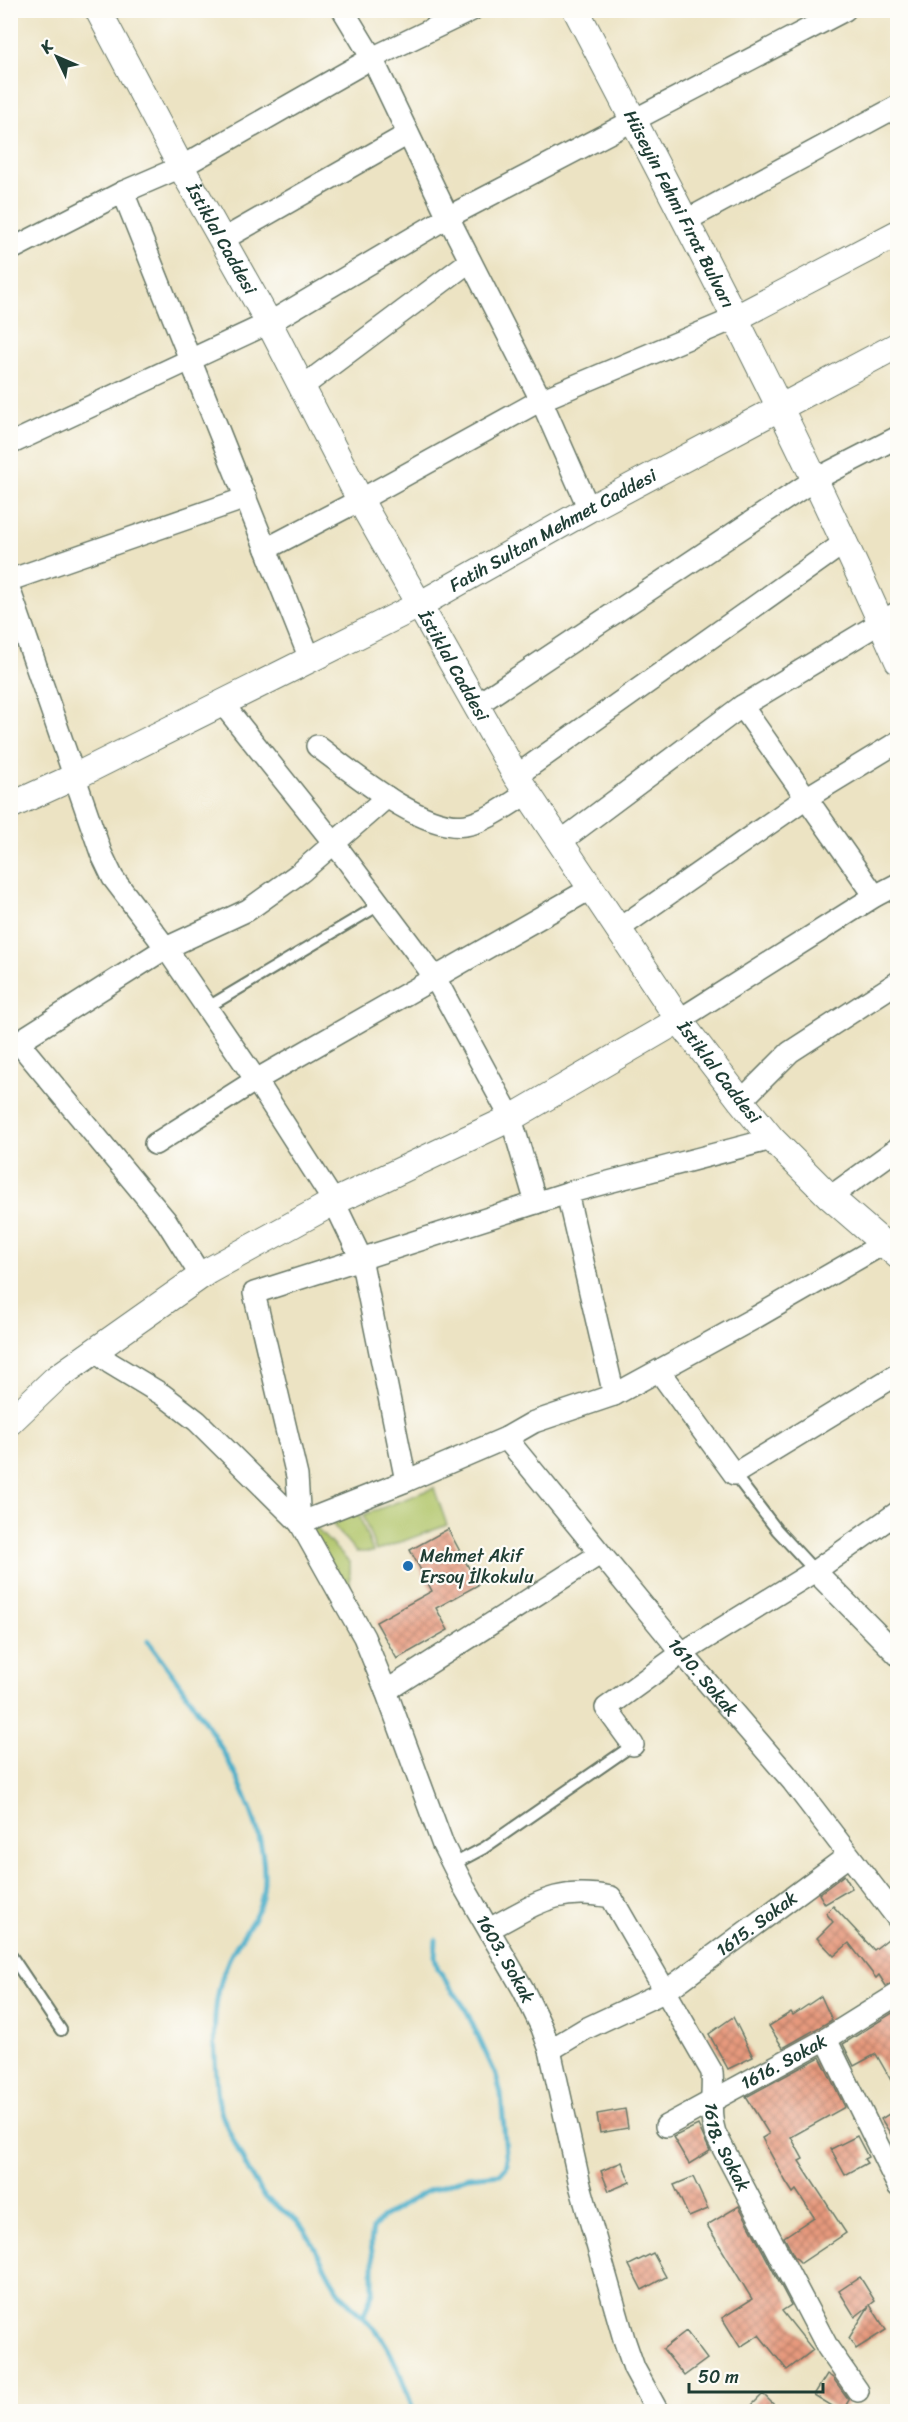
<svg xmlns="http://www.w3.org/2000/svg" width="908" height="2422" font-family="Sriracha,sans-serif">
	<defs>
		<pattern id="building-cross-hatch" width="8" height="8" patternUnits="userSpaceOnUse" patternTransform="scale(1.5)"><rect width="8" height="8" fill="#e6997d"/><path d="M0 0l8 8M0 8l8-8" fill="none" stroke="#ba7e67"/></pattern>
	</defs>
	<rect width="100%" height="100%" fill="#fdfcf7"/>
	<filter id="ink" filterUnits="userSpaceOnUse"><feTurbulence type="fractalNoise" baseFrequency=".0167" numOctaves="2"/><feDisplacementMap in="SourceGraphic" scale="12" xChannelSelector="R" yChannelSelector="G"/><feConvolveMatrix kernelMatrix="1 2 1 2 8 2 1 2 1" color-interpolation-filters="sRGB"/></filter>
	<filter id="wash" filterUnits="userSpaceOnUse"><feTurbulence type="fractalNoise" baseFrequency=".008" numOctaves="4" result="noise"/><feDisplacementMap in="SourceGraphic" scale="24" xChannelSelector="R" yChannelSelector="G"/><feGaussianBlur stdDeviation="1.35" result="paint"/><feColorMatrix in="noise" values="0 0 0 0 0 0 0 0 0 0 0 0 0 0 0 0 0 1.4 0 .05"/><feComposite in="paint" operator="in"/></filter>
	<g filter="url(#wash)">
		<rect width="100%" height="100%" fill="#ece3c3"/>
		<path fill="#b0c569" stroke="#68814e" stroke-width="1.5" d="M434,1488L447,1525L376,1551L363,1515Z
			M357,1509L373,1552H356L328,1519Z
			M313,1525L350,1563V1591L304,1527Z"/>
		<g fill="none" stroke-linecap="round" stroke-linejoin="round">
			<path stroke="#4aaec9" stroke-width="5" d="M148,1641C195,1704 274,1809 263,1891C260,1917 240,1936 229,1959C212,1996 213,2036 216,2075C217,2087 217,2100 221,2111C225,2125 255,2186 264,2196C276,2208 296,2216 305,2231C317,2250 325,2271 338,2290C349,2306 366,2318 378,2333C394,2353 405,2387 414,2412
				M363,2317L373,2291V2261L371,2243L373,2228L382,2218L425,2192L468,2177L500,2174L507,2166L501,2093L495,2073L465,2008L438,1969L435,1957L436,1940"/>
		</g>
		<g id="blocks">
			<path fill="url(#building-cross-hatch)" d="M448,1529L478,1585L436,1608L448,1630L397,1659L376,1622L432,1591L410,1550Z
				M844,1875L852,1888L825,1904L819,1894Z
				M833,1906L874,1950L888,1939L897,1953V1981L886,1986L879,1975L876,1978L849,1943L834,1956L817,1938L833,1922L826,1913Z
				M821,1996L832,2020L783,2048L769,2026L791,2012L793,2015Z
				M897,2010V2091L876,2054L854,2066L843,2044Z
				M733,2017L753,2057L728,2069L709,2034Z
				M820,2057L845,2107L791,2137L803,2159L799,2161L846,2233L801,2263L794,2256L784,2237L814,2217L796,2190L793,2193L786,2182L762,2138L769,2134L746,2097Z
				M625,2109L628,2128L600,2133L597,2114Z
				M897,2109V2144L881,2119Z
				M698,2125L710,2151L689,2164L673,2137Z
				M857,2136L868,2157L864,2159L867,2163L845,2175L831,2149Z
				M622,2162L630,2182L609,2191L601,2171Z
				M693,2177L708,2209L689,2217L674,2185Z
				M739,2206L791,2305L782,2311L813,2350L787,2370L759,2335L740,2347L722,2318L752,2299L707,2225Z
				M653,2253L666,2277L642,2290L629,2265Z
				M860,2277L875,2301L870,2305L886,2330L856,2349L849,2338L869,2306L855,2317L839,2291Z
				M686,2331L707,2359L684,2376L663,2349Z
				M827,2374L833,2378L849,2400L842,2412L814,2395Z
				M763,2394L781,2412H745Z"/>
		</g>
	</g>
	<g filter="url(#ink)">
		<use href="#blocks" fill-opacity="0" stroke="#677766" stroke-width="1.5"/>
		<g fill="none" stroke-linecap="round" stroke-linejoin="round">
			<g stroke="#677766" stroke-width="14">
				<path id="service" d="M208,1007L381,904
					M734,1474L777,1530L815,1571
					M452,1865L484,1848L633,1745
					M10,1954L61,2030"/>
			</g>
			<g stroke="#677766" stroke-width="24">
				<g id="minor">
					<path d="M343,10L372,58L448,217L541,400L589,509"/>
					<path d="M123,192L310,659"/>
					<path d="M685,221L898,106"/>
					<path d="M222,240L408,134"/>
					<path d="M10,250L123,192L181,167L372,58L472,10"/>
					<path d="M302,387L470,261"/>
					<path d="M10,444L269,323L448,217L845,10"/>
					<path d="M266,549L360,500L541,400L736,318"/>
					<path d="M10,580L246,498"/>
					<path d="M10,591L101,853L113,878L166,948L256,1080L334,1202L361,1258L406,1481"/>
					<path d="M222,703L334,843L434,976L511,1118L536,1203"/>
					<path d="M475,706L814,480L898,437"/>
					<path d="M742,706L875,896"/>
					<path d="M317,746C352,772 422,832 466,825C488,821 509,804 528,793"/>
					<path d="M516,776L844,543"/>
					<path d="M560,842L742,706L898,612"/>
					<path d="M617,930L806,798L898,742"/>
					<path d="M679,1020L875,896L898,884"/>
					<path d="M18,1042L167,1222L201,1276"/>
					<path d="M10,1047L166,948L248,910L301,872L387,797"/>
					<path d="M741,1101L790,1052L898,982"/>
					<path d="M155,1144L256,1080L590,889"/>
					<path d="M567,1193L614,1395"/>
					<path d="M830,1197L898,1148"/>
					<path id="s1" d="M95,1351L110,1363L163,1395L197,1421L300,1523L364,1637L386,1691L443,1845L464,1887L523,1989L542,2028L550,2050L580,2185L624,2339L634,2368L658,2412"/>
					<path d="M659,1371L734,1474L898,1374"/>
					<path id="s2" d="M506,1438L682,1653L793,1782L898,1919"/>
					<path d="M300,1523L297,1476L254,1293L567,1193L772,1139"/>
					<path d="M300,1523L406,1481L506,1438L534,1422L614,1395L753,1319L883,1244"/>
					<path d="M815,1571L898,1655"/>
					<path d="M386,1691L600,1554"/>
					<path d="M633,1745L606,1708L682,1653L815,1571L898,1512"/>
					<path id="s3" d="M489,1929C536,1905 555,1886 611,1897L712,2072C714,2094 708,2111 715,2133L828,2348L858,2391"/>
					<path d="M826,2039L898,2186"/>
					<path id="s4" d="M550,2050L585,2029L666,1991L848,1856"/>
					<path id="s5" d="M666,2126L826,2039L898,1994"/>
				</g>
			</g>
			<g stroke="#677766" stroke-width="28">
				<g id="tertiary">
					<path id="s6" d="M98,10L181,167L269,323L360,500L516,776L679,1020L741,1101L772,1139L830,1197L898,1256"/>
					<path id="s7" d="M576,10C688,225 801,439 898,661"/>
					<path d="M736,318L898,233"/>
					<path id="s8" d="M10,806L76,776L419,605L589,509L898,345"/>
					<path d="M10,1422L55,1379L208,1271L334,1202L511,1118L679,1020"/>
				</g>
			</g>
			<use href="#service" stroke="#fff" stroke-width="10"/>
			<use href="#minor" stroke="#fff" stroke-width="21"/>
			<use href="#tertiary" stroke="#fff" stroke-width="26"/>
		</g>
	</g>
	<circle fill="#1f6fb2" stroke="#fdfcf7" stroke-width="2" cx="408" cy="1566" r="6"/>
	<g text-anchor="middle" stroke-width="4.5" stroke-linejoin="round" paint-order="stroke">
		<g font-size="18" fill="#1f3d34" stroke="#fdfcf7">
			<text dy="6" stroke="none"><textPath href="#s7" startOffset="224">Hüseyin Fehmi Fırat Bulvarı</textPath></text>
			<text dy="6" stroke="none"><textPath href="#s6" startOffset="260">İstiklal Caddesi</textPath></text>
			<text dy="6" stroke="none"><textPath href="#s8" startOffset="609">Fatih Sultan Mehmet Caddesi</textPath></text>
			<text dy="6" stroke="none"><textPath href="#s6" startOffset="746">İstiklal Caddesi</textPath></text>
			<text dy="6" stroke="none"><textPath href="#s6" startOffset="1232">İstiklal Caddesi</textPath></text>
			<text dy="6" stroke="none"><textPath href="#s2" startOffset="310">1610. Sokak</textPath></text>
			<text dy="6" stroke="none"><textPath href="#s4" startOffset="243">1615. Sokak</textPath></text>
			<text dy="6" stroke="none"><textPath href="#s1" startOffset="752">1603. Sokak</textPath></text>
			<text dy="6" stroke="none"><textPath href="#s5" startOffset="134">1616. Sokak</textPath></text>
			<text dy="6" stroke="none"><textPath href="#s3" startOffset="410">1618. Sokak</textPath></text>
		</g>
		<g font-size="18" fill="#1f3d34" stroke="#fdfcf7" text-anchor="start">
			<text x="420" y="1562">Mehmet Akif<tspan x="420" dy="21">Ersoy İlkokulu</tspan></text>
		</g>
	</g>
	<rect width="908" height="2422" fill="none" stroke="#fdfcf7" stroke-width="36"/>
	<g transform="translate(57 57) rotate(314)" stroke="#fdfcf7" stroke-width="4.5" paint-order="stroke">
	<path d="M0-4.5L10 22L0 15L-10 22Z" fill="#1f3d34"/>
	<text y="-9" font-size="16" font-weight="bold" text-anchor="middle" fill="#1f3d34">K</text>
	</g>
	<path d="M689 2383v9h134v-9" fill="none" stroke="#1f3d34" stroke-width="3"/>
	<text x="698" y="2383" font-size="18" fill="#1f3d34" stroke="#fdfcf7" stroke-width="4.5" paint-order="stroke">50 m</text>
</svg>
